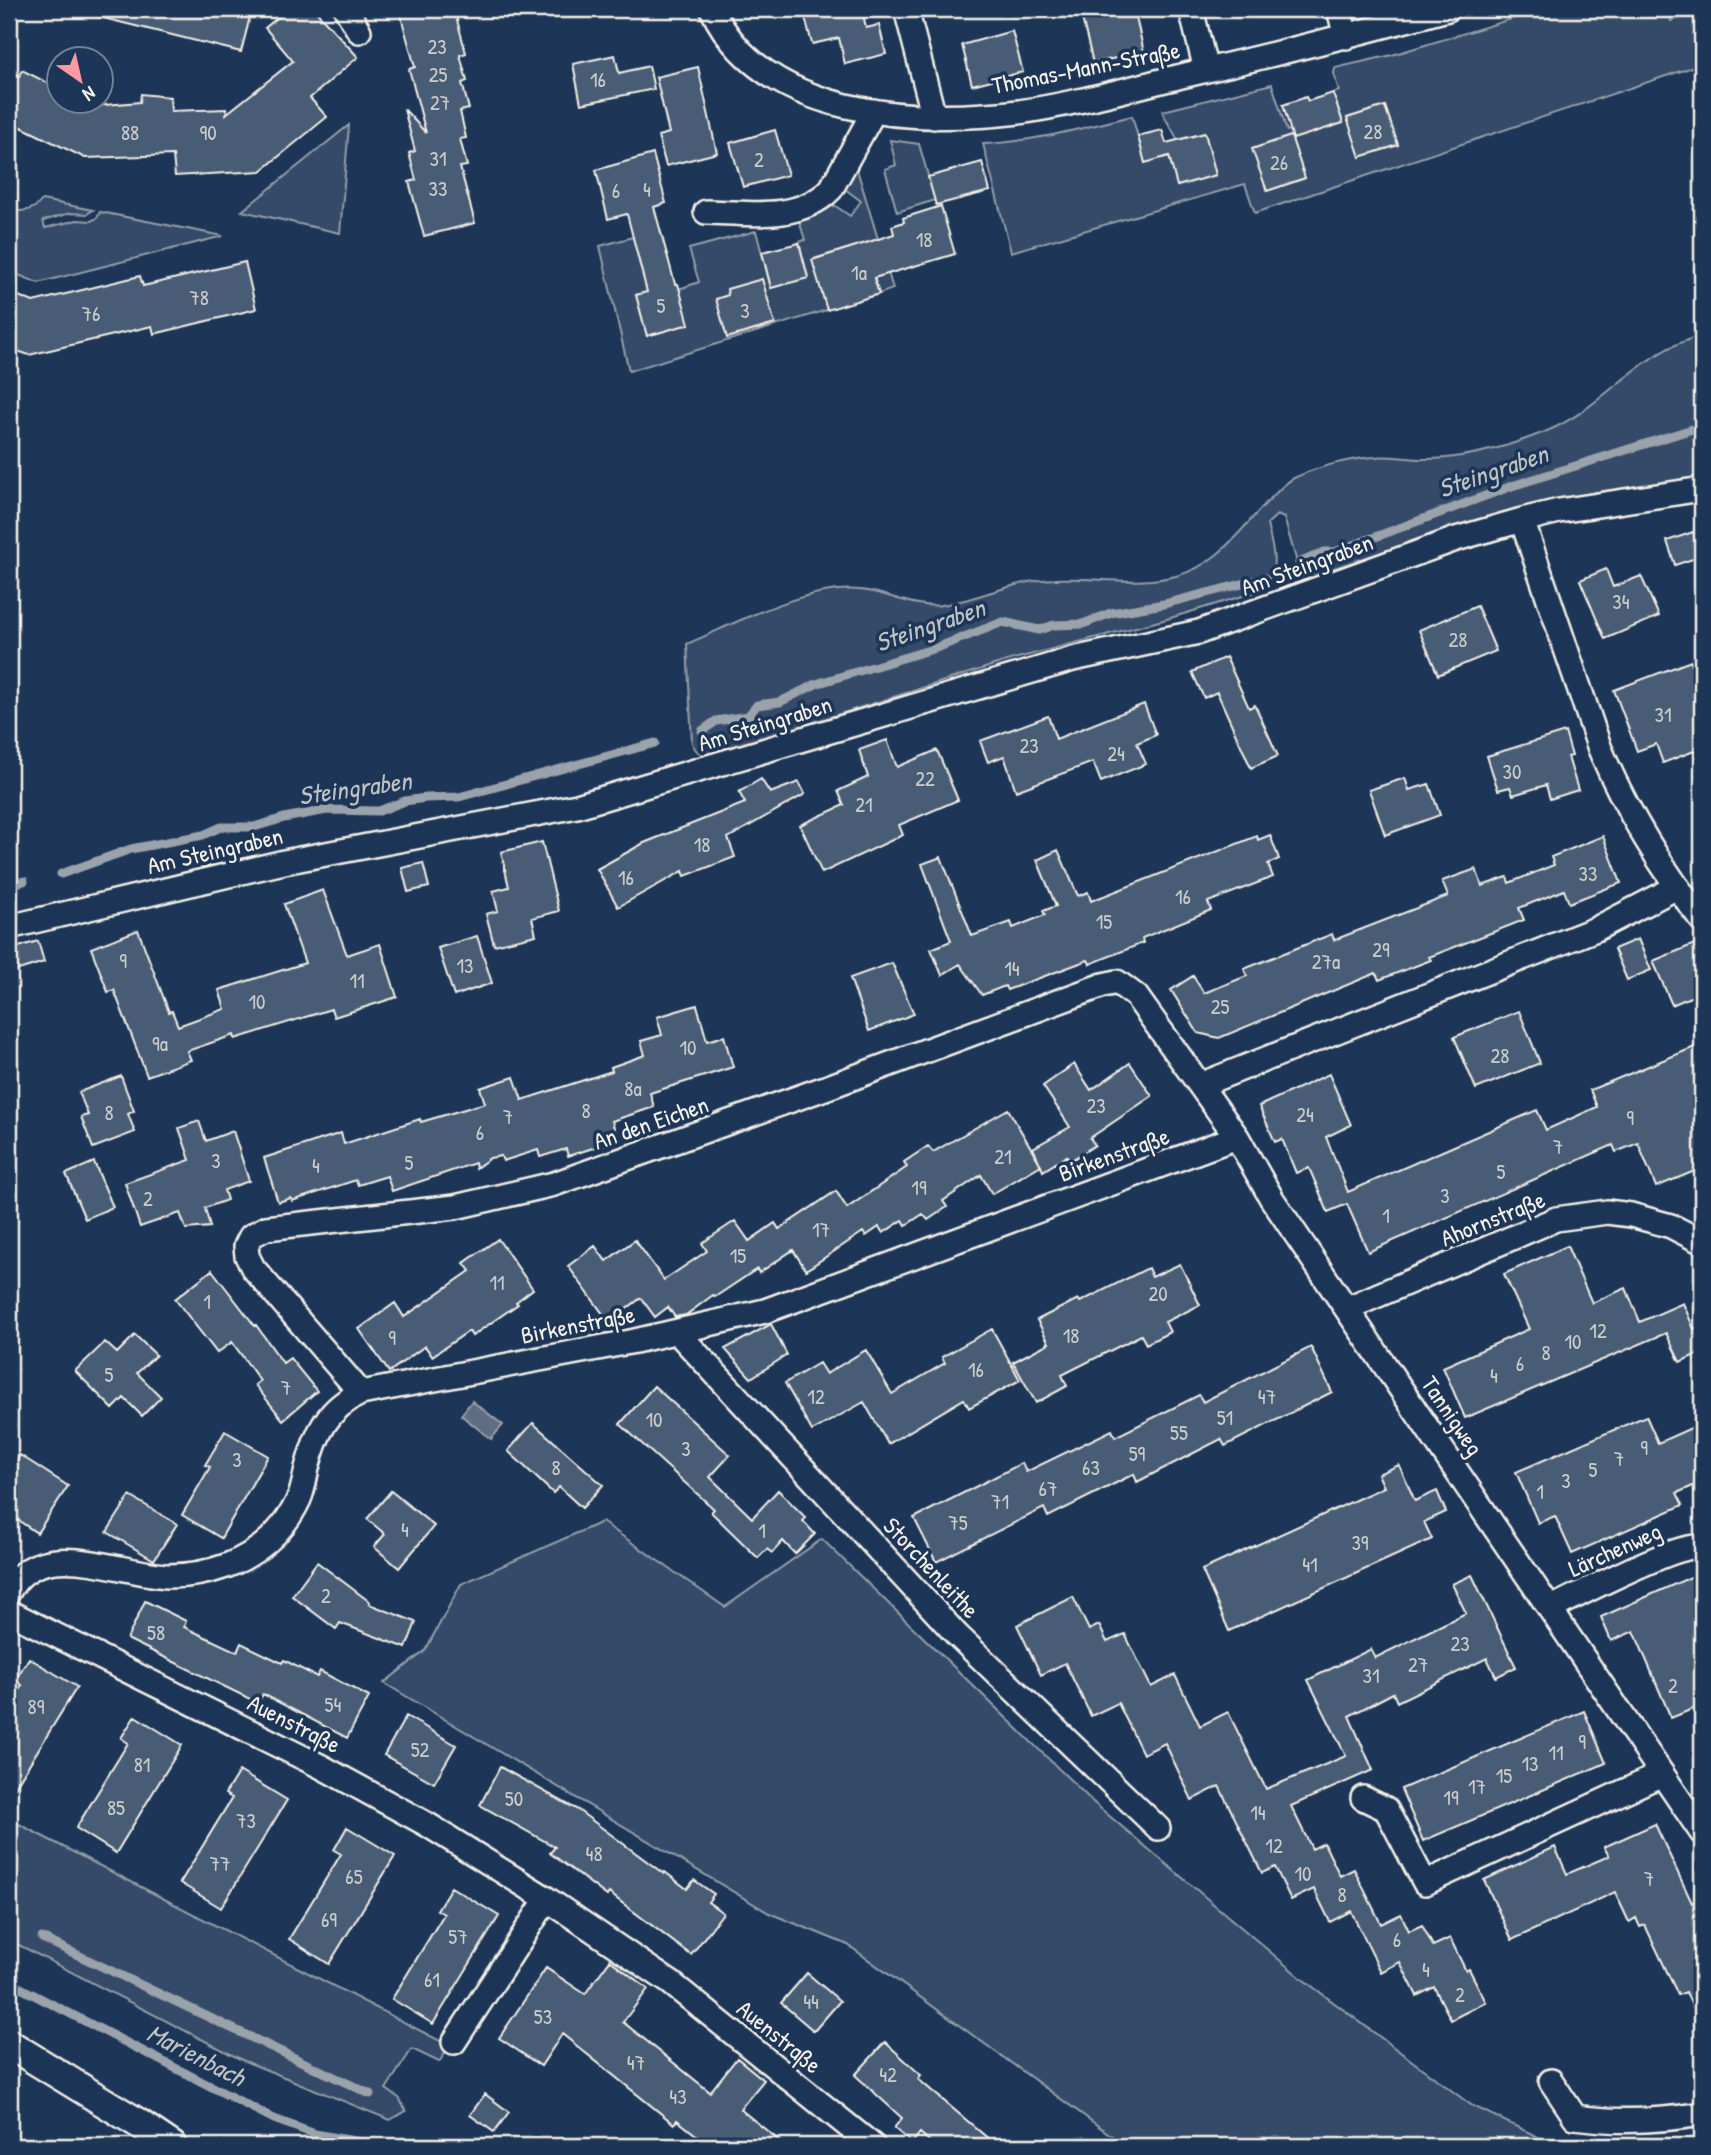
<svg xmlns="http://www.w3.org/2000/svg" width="1711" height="2155" font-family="'Patrick Hand',sans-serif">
	<rect width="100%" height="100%" fill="#1d3557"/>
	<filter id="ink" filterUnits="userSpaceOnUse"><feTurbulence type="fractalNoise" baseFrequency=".0143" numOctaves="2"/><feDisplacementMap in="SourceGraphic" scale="14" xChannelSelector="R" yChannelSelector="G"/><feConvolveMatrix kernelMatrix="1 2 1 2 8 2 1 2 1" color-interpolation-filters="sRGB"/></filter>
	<g filter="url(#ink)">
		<path fill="#354a67" stroke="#949ea8" stroke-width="2" fill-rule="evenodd" d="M1545,9H1667L1671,21L1693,14L1702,42V64L1255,213L1245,184L1011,252L983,144C1034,142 1083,128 1132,116L1145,162L1169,156L1178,186L1216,175L1205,133L1177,140C1174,129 1165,122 1163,111L1272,84L1287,131L1314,122H1343L1333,93L1339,91L1334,74L1335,68L1392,55ZM1385,106L1398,145L1360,157L1348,118ZM1291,136L1305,178L1267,191L1253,149Z
			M349,125L340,233L242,211Z
			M890,140L919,144L935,200L897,212L885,169L896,165Z
			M856,166L893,289L879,294L864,244L813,259L827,310L629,371L600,246L633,237L640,265L665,287L636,295L647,336L688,324L679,289L699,282L689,249L756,231L771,288L808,277L799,242L805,240L799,220L826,210L834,205L850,216L861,201L845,189Z
			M42,200L93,210L87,214L70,213L43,221L45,228L77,220L91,221L97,218L100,212L223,236L38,283L9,271V211C23,211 33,212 42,200Z
			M1702,336V478L1597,492L1524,506L1319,573H1307L1299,569L1284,518L1277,515L1267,524C1273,553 1282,567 1259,591L1167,619L1010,660L711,755C701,755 696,753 692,743L687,644C736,623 806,585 860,590C887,592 915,609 942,605C980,599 1015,580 1055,579C1096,577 1136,586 1176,576C1220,565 1243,525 1273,496C1279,490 1286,482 1294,478C1317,467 1348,459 1374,457C1392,455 1411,460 1429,459C1470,458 1510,446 1547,431C1604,408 1640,349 1702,336Z
			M602,1522L725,1607L822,1539L1094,1803L1301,1978L1471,2105L1557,2146H1126L848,1945L769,1913L384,1683L425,1651L461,1584Z
			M9,1819L450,2046L439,2062L412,2049L386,2089L399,2098L406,2111L390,2120L242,2060L9,1940Z"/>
		<path fill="#5e6d82" stroke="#9aa2ab" stroke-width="2" d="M472,1401L503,1425L491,1439L461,1415Z"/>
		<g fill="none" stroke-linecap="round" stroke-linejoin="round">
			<path stroke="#9aa2ab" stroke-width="9" d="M1299,563L1324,552H1335L1512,486L1702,426
				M702,731L716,721L748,716L757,705L780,702L816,684L936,648L1003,622L1039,630L1054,625L1083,624L1111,613L1164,604L1265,578
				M61,874L131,849L203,835L221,827H254L284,818L327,810L379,811L405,801L426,798L459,797L655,743
				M9,885L24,881
				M42,1938L370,2094
				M9,1982L274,2119L315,2134L371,2144"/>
		</g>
		<path fill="#485b74" stroke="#f4f1e8" stroke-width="2" d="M100,9H252L241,52L99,17Z
			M288,9H314L358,57L310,98L327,117L261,171L175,176L173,155L85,158L9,121V73L19,77L22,70L60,89V102H84L93,106L140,102L141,94L170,97L171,111L227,109L226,114L293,61L265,28Z
			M415,9H454L466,53L460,55L467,81L462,83L469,109L460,111L466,138L460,139L467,166L460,167L475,223L424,236L409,182L416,180L409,153L415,151L404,109L426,133L409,69L415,67L400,13Z
			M803,9H862L866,28L879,25L886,54L845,64L839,38L812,44Z
			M1121,9H1134L1144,52L1093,63L1082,18Z
			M1012,31L1023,72L972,85L962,45Z
			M615,55L619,73L649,66L654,89L581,104L573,64Z
			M698,67L717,153L666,166L658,136L669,133L656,77Z
			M1333,93L1343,123L1293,139L1283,105L1306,97L1308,101Z
			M1385,106L1398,145L1360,157L1347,118Z
			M775,130L788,175L743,187L730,143Z
			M1162,130L1166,143L1205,133L1216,175L1177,186L1169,156L1145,163L1138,136Z
			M1291,136L1305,178L1267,191L1252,149Z
			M653,154L666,203L654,207L675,284H678L689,324L647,336L636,295L647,292L627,214L608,219L596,170Z
			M982,162L990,191L936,205L928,177Z
			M941,206L955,254L874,278L879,294L827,310L812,260L894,234L892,226L904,222L903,218Z
			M799,243L808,278L771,288L762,252Z
			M245,262L256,309L154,334L152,326L29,355L9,348V292L33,302L140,276L143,286Z
			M762,279L775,324L727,338L716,299L728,295L727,289Z
			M1693,532L1702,556L1675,565L1667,541Z
			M1606,569L1613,587L1641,576L1659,616L1605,639L1580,580Z
			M1477,606L1496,651L1438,675L1419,630Z
			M1226,657L1249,708L1255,705L1278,756L1251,768L1217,692L1204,698L1192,672Z
			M1691,661L1702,690V748L1663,763L1656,744L1637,751L1614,690Z
			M1144,704L1156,735L1137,743L1146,764L1101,782L1093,762L1016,791L1004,756L988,762L980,741L1048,716L1056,739Z
			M1565,732L1572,756L1568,757L1578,790L1550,799L1546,785L1513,795L1510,787L1498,790L1487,756Z
			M887,740L897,767L937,750L958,800L899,825L903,835L822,873L800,825L844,805L838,791L868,777L859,750Z
			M1405,778L1409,790L1429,784L1440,815L1385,835L1369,790Z
			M761,779L770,793L799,782L805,794L728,838L735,857L685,876L683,871L618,907L597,869L644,843L745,803L739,792Z
			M1270,835L1279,859L1268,864L1273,877L1208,902L1211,910L1142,938L1143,943L1090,964L1088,960L1007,990L1005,986L982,995L960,964L942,975L931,949L951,941L922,864L941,857L972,936L1011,922L1013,928L1045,915L1043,911L1056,906L1037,860L1058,850L1078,896L1088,892L1091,901L1257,836L1258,840Z
			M1603,836L1621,883L1569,903L1564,890L1519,908L1524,920L1429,957L1431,960L1379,980L1376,973L1219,1038L1198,1033L1171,990L1193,976L1204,993L1247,976L1244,969L1332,934L1334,940L1448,896L1442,881L1476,869L1482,886L1507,877L1509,883L1554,865L1551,857Z
			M542,842L559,911L532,918L536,935L494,945L486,914L498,911L493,891L509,887L501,852Z
			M423,863L429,887L408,892L402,868Z
			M323,890L347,955L380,944L397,997L334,1017L331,1009L235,1039L234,1035L187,1051L191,1060L147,1076L114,990L108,992L91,948L138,930L169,1012L172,1011L178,1026L225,1009L219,990L305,963L284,904Z
			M477,936L492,983L454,996L438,948Z
			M1638,939L1651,970L1627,980L1614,949Z
			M38,941L44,962L9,973V950Z
			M1702,941V992L1672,1005L1653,961Z
			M892,963L914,1014L869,1031L850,978Z
			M697,1005L707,1041L724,1036L733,1067L650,1093L654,1107L612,1121L618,1140L568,1156L566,1149L540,1157L538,1150L503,1161L501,1156L490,1158L476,1168L475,1163L392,1191L387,1176L358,1185L356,1180L292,1201L291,1198L278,1202L264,1158L341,1133L344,1144L420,1119L421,1122L485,1103L480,1088L514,1077L522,1100L612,1071L611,1067L645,1055L641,1041L662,1035L657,1017Z
			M1519,1011L1540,1063L1476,1089L1454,1037Z
			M1702,1044V1168L1656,1187L1638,1143L1616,1152L1613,1145L1368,1252L1347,1204L1328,1212L1309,1168L1296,1173L1282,1139L1275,1142L1259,1106L1329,1074L1351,1125L1326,1137L1348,1192L1537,1110L1546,1130L1597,1107L1590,1090Z
			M1130,1063L1152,1096L1090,1138L1095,1145L1070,1161L1067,1156L1043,1171L1033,1148L1070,1127L1043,1086L1074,1064L1091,1090Z
			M121,1076L134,1111L128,1114L135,1132L93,1148L81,1117L88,1115L79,1092Z
			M1008,1109L1041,1165L992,1194L981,1175L943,1201L947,1207L928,1220L923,1214L906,1225L903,1220L883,1233L879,1227L866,1236L863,1232L806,1270L793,1250L759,1273L757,1269L715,1297L713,1295L686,1315L675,1317L668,1307L655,1317L641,1298L609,1322L568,1266L595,1246L606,1261L635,1240L664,1280L707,1251L702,1243L735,1221L749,1241L775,1223L779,1229L836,1191L847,1208L907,1167L904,1162L928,1146L933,1152Z
			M199,1121L206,1141L233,1131L249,1181L224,1190L227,1200L205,1208L210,1227L186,1229L180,1213L140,1227L125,1183L190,1160L179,1128Z
			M94,1162L113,1207L85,1219L66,1174Z
			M498,1239L533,1289L516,1302L518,1304L472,1336L469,1331L432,1356L425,1346L389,1372L359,1329L395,1303L404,1317L470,1271L464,1263Z
			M1567,1246L1592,1303L1626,1288L1640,1322L1683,1303L1694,1329L1702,1325V1352L1680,1362L1666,1333L1465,1418L1443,1367L1529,1329L1504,1274Z
			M1180,1264L1200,1305L1165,1322L1170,1332L1146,1344L1141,1335L1062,1375L1067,1386L1036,1403L1013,1362L1049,1343L1037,1320L1078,1299L1080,1302L1148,1268L1152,1277Z
			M212,1270L255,1326L256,1325L283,1363L290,1358L317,1391L283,1420L255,1385L260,1381L232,1342L217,1353L175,1299Z
			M771,1324L787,1355L751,1378L725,1349Z
			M992,1329L1020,1380L969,1408L964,1399L888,1444L864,1402L812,1431L785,1383L819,1363L826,1374L866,1350L892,1394L945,1363L942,1357Z
			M135,1335L156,1355L137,1373L161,1397L142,1416L124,1398L113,1409L75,1371L105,1342L117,1353Z
			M1311,1347L1332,1392L1225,1446L1221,1439L1137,1482L1134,1474L1048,1517L1044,1508L936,1562L914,1518L1022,1463L1026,1472L1112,1430L1115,1437L1199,1395L1203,1402Z
			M654,1386L730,1455L710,1477L752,1518L778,1490L806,1518L803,1521L815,1534L795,1554L783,1541L772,1553L767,1549L758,1558L711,1512L714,1509L620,1424Z
			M1646,1416L1658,1443L1702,1423V1482L1677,1493L1683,1505L1572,1554L1555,1516L1538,1523L1516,1472Z
			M533,1423L603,1485L582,1508L559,1487L553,1493L508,1451Z
			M225,1431L268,1456L221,1538L182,1515L210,1467L205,1465Z
			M20,1455L68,1486L37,1533L9,1514V1472Z
			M1399,1465L1415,1501L1437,1491L1446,1512L1424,1522L1432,1539L1229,1631L1202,1570L1384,1487L1378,1474Z
			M391,1491L434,1526L399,1568L374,1547L385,1534L367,1519Z
			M130,1496L177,1524L154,1560L107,1532Z
			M317,1562L370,1602L369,1604L416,1622L406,1648L340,1623L336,1629L292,1596Z
			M1702,1572V1705L1671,1718L1634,1631L1611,1641L1601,1617Z
			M1472,1575L1516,1667L1496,1677L1487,1658L1397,1702L1393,1693L1349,1716L1373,1770L1291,1806L1312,1849L1324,1843L1340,1876L1354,1869L1381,1924L1401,1914L1409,1931L1422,1925L1433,1946L1450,1938L1466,1971L1469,1969L1486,2002L1451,2020L1434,1987L1417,1996L1400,1962L1381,1972L1351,1911L1330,1922L1314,1889L1291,1900L1275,1867L1262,1873L1219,1786L1192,1800L1165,1743L1143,1754L1118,1703L1091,1716L1065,1663L1041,1675L1017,1625L1073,1597L1089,1630L1099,1625L1107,1642L1125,1634L1151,1687L1175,1675L1200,1726L1228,1712L1266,1789L1346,1756L1308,1680L1371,1649L1375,1658L1466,1613L1452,1584Z
			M145,1601L186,1621L184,1627L237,1652L241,1643L282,1663L284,1660L317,1677L320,1671L369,1697L347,1738L263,1694L258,1703L127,1639Z
			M29,1658L77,1687L9,1797V1707L22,1685L15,1680Z
			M1584,1711L1606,1763L1423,1841L1401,1789Z
			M135,1716L182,1745L116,1853L76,1828L128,1743L121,1738Z
			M406,1716L456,1745L434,1783L384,1755Z
			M500,1767L578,1810L664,1874L665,1872L687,1889L694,1880L714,1894L708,1902L723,1913L691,1955L609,1893L607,1896L550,1853L555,1847L480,1805Z
			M239,1771L287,1800L221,1908L180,1883L232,1798L225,1794Z
			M1655,1824L1692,1903L1702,1898V2028L1686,1992L1678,1995L1645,1925L1640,1927L1636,1918L1629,1922L1615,1892L1512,1940L1484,1880L1555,1847L1567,1874L1609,1856L1604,1847Z
			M347,1827L395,1856L329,1964L289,1939L341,1854L334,1850Z
			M451,1887L499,1916L433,2024L392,1999L444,1914L437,1910Z
			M610,1960L648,1989L623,2022L710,2092L737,2058L764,2080L740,2109L786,2146H710L677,2120L674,2124L562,2034L541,2066L499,2038L546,1968L585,1994Z
			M807,1973L840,2001L814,2031L781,2003Z
			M885,2042L921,2075L918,2079L997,2146H935L920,2133L912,2143L894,2128L902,2118L855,2075Z
			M485,2094L509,2112L494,2132L470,2115Z"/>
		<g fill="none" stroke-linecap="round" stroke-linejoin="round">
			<g stroke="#f4f1e8" stroke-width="28">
				<path id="minor" d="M346,9L359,31
					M712,9C763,118 915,124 1019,112C1076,104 1134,87 1190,74C1277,54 1362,32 1448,9
					M906,9L934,117
					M1191,9L1206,70
					M1339,9L1346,37
					M706,212C747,213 799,222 831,189L874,111
					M1522,520L1600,749C1626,810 1661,868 1702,920
					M9,927L284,862L577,806L1073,659L1199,632L1456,539L1522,520L1559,511L1702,489
					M1200,1085L1596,929L1677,887
					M1348,1308L1556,1219L1607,1212L1631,1215L1671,1226L1702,1242
					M677,1332L957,1635L1158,1828
					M361,1393L253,1268L247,1256L246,1246L251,1236L266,1228L455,1207L554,1184L828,1087L1103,985L1117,982L1136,996L1237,1137L1272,1199L1702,1833
					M9,1591C40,1534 119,1574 168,1576C188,1576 207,1573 226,1566C258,1554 284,1531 299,1499C303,1490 305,1478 307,1468C316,1434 327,1408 361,1393L635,1341L765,1311L1237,1137
					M1551,1608C1580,1595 1677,1542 1702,1547
					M9,1612L322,1767L428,1825L547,1899L671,1983L873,2146
					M1363,1798L1386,1809L1425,1883L1662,1774
					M454,2042L547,1899
					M1551,2081L1575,2117C1618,2123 1660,2121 1702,2114"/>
			</g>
			<g stroke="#f4f1e8" stroke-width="33">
				<path id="tertiary" d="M9,2044L138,2123L172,2146"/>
			</g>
			<use href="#minor" stroke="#1d3557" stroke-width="23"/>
			<use href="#tertiary" stroke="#1d3557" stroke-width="28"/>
		</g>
	</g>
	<g text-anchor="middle" stroke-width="7" stroke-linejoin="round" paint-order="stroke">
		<g font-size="21" fill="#c9cccb">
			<text x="437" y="54">23</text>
			<text x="438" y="82">25</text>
			<text x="598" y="87">16</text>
			<text x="440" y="110">27</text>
			<text x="1373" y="139">28</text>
			<text x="130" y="140">88</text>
			<text x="208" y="140">90</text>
			<text x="438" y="166">31</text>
			<text x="759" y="167">2</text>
			<text x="1279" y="170">26</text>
			<text x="438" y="196">33</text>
			<text x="647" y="197">4</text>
			<text x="616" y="198">6</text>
			<text x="924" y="247">18</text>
			<text x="859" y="280">1a</text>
			<text x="199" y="305">78</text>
			<text x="661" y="313">5</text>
			<text x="745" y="318">3</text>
			<text x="91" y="321">76</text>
			<text x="1621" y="609">34</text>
			<text x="1458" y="647">28</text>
			<text x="1663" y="722">31</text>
			<text x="1029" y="753">23</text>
			<text x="1116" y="761">24</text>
			<text x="1512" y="779">30</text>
			<text x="925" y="786">22</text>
			<text x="864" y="812">21</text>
			<text x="702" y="852">18</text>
			<text x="1588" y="881">33</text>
			<text x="626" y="885">16</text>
			<text x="1183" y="904">16</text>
			<text x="1104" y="929">15</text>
			<text x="1381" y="957">29</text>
			<text x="123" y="968">9</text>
			<text x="1326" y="969">27a</text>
			<text x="465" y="973">13</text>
			<text x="1012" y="976">14</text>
			<text x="357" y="988">11</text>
			<text x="257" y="1009">10</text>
			<text x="1220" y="1014">25</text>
			<text x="160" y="1051">9a</text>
			<text x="688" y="1055">10</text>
			<text x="1500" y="1063">28</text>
			<text x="633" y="1096">8a</text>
			<text x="1096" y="1113">23</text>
			<text x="586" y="1118">8</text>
			<text x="109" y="1120">8</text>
			<text x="1305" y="1122">24</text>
			<text x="508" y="1124">7</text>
			<text x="1630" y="1125">9</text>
			<text x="480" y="1140">6</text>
			<text x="1558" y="1154">7</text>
			<text x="1003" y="1164">21</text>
			<text x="216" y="1168">3</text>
			<text x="409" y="1170">5</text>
			<text x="316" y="1173">4</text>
			<text x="1501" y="1179">5</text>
			<text x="919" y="1195">19</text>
			<text x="1445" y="1203">3</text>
			<text x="148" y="1206">2</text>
			<text x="1386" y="1223">1</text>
			<text x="821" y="1237">17</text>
			<text x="738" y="1263">15</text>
			<text x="497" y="1290">11</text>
			<text x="1158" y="1301">20</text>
			<text x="207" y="1309">1</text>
			<text x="1598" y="1338">12</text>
			<text x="1071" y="1343">18</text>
			<text x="392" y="1345">9</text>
			<text x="1573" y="1349">10</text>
			<text x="1546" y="1360">8</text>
			<text x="1520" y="1371">6</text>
			<text x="976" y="1377">16</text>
			<text x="109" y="1382">5</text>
			<text x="1494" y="1383">4</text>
			<text x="286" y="1395">7</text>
			<text x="816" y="1404">12</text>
			<text x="1267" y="1404">47</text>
			<text x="1225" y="1425">51</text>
			<text x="654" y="1427">10</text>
			<text x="1179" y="1440">55</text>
			<text x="1644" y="1455">9</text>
			<text x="686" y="1456">3</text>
			<text x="1137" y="1461">59</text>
			<text x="1619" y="1466">7</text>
			<text x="237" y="1467">3</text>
			<text x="556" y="1475">8</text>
			<text x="1091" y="1475">63</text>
			<text x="1593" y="1477">5</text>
			<text x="1566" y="1488">3</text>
			<text x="1048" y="1496">67</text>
			<text x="1540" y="1499">1</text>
			<text x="1000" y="1509">71</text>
			<text x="958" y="1530">75</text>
			<text x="405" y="1537">4</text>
			<text x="762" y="1538">1</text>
			<text x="1360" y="1550">39</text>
			<text x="1310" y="1572">41</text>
			<text x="326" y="1603">2</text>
			<text x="156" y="1640">58</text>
			<text x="1460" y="1651">23</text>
			<text x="1418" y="1672">27</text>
			<text x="1371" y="1683">31</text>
			<text x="1673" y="1693">2</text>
			<text x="333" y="1712">54</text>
			<text x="36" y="1714">89</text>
			<text x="1582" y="1749">9</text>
			<text x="420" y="1757">52</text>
			<text x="1556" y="1760">11</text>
			<text x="1530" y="1771">13</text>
			<text x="142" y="1772">81</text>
			<text x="1504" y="1783">15</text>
			<text x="1477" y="1794">17</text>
			<text x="1451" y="1805">19</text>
			<text x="514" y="1806">50</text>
			<text x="116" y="1815">85</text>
			<text x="1258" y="1820">14</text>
			<text x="246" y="1828">73</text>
			<text x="1274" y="1853">12</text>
			<text x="594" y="1861">48</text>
			<text x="220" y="1871">77</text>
			<text x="1303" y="1881">10</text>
			<text x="354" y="1884">65</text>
			<text x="1649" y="1886">7</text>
			<text x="1342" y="1902">8</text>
			<text x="329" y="1927">69</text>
			<text x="458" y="1944">57</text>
			<text x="1397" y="1947">6</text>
			<text x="1426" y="1977">4</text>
			<text x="432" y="1987">61</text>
			<text x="1460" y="2002">2</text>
			<text x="811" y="2009">44</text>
			<text x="543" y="2024">53</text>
			<text x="636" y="2070">47</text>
			<text x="888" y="2082">42</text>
			<text x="678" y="2104">43</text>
		</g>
		<g font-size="24" fill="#f4f1e8" stroke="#1d3557">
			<text transform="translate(1086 68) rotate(-11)" y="8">Thomas-Mann-Straße</text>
			<text transform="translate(1307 565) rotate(-20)" y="8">Am Steingraben</text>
			<text transform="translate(765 724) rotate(-17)" y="8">Am Steingraben</text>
			<text transform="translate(215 851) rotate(-13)" y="8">Am Steingraben</text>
			<text transform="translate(651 1123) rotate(-19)" y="8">An den Eichen</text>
			<text transform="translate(1114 1155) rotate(-20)" y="8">Birkenstraße</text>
			<text transform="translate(1493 1219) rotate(-22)" y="8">Ahornstraße</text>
			<text transform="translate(578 1325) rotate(-11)" y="8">Birkenstraße</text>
			<text transform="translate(1452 1416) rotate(56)" y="8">Tannigweg</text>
			<text transform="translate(1615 1550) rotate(-24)" y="8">Lärchenweg</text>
			<text transform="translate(931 1568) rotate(47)" y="8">Storchenleithe</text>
			<text transform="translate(294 1724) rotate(27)" y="8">Auenstraße</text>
			<text transform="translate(779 2037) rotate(39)" y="8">Auenstraße</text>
		</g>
		<g font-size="26" font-style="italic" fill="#c0c3c4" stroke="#1d3557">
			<text transform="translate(1493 471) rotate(-19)" y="9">Steingraben</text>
			<text transform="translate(930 625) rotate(-19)" y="9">Steingraben</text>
			<text transform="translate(355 788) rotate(-8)" y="9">Steingraben</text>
			<text transform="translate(196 2055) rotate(27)" y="9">Marienbach</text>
		</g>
	</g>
	<rect width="1711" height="2155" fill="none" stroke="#1d3557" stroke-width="35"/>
	<rect x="18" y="18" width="1676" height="2120" fill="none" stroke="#f4f1e8" stroke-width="2.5" filter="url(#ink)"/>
	<g transform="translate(80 80) rotate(146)"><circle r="33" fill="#1d3557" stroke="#738091" stroke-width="2"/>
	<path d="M0-5L12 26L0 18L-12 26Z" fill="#ff9aa2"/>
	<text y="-10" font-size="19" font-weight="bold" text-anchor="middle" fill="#f4f1e8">N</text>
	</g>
</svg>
